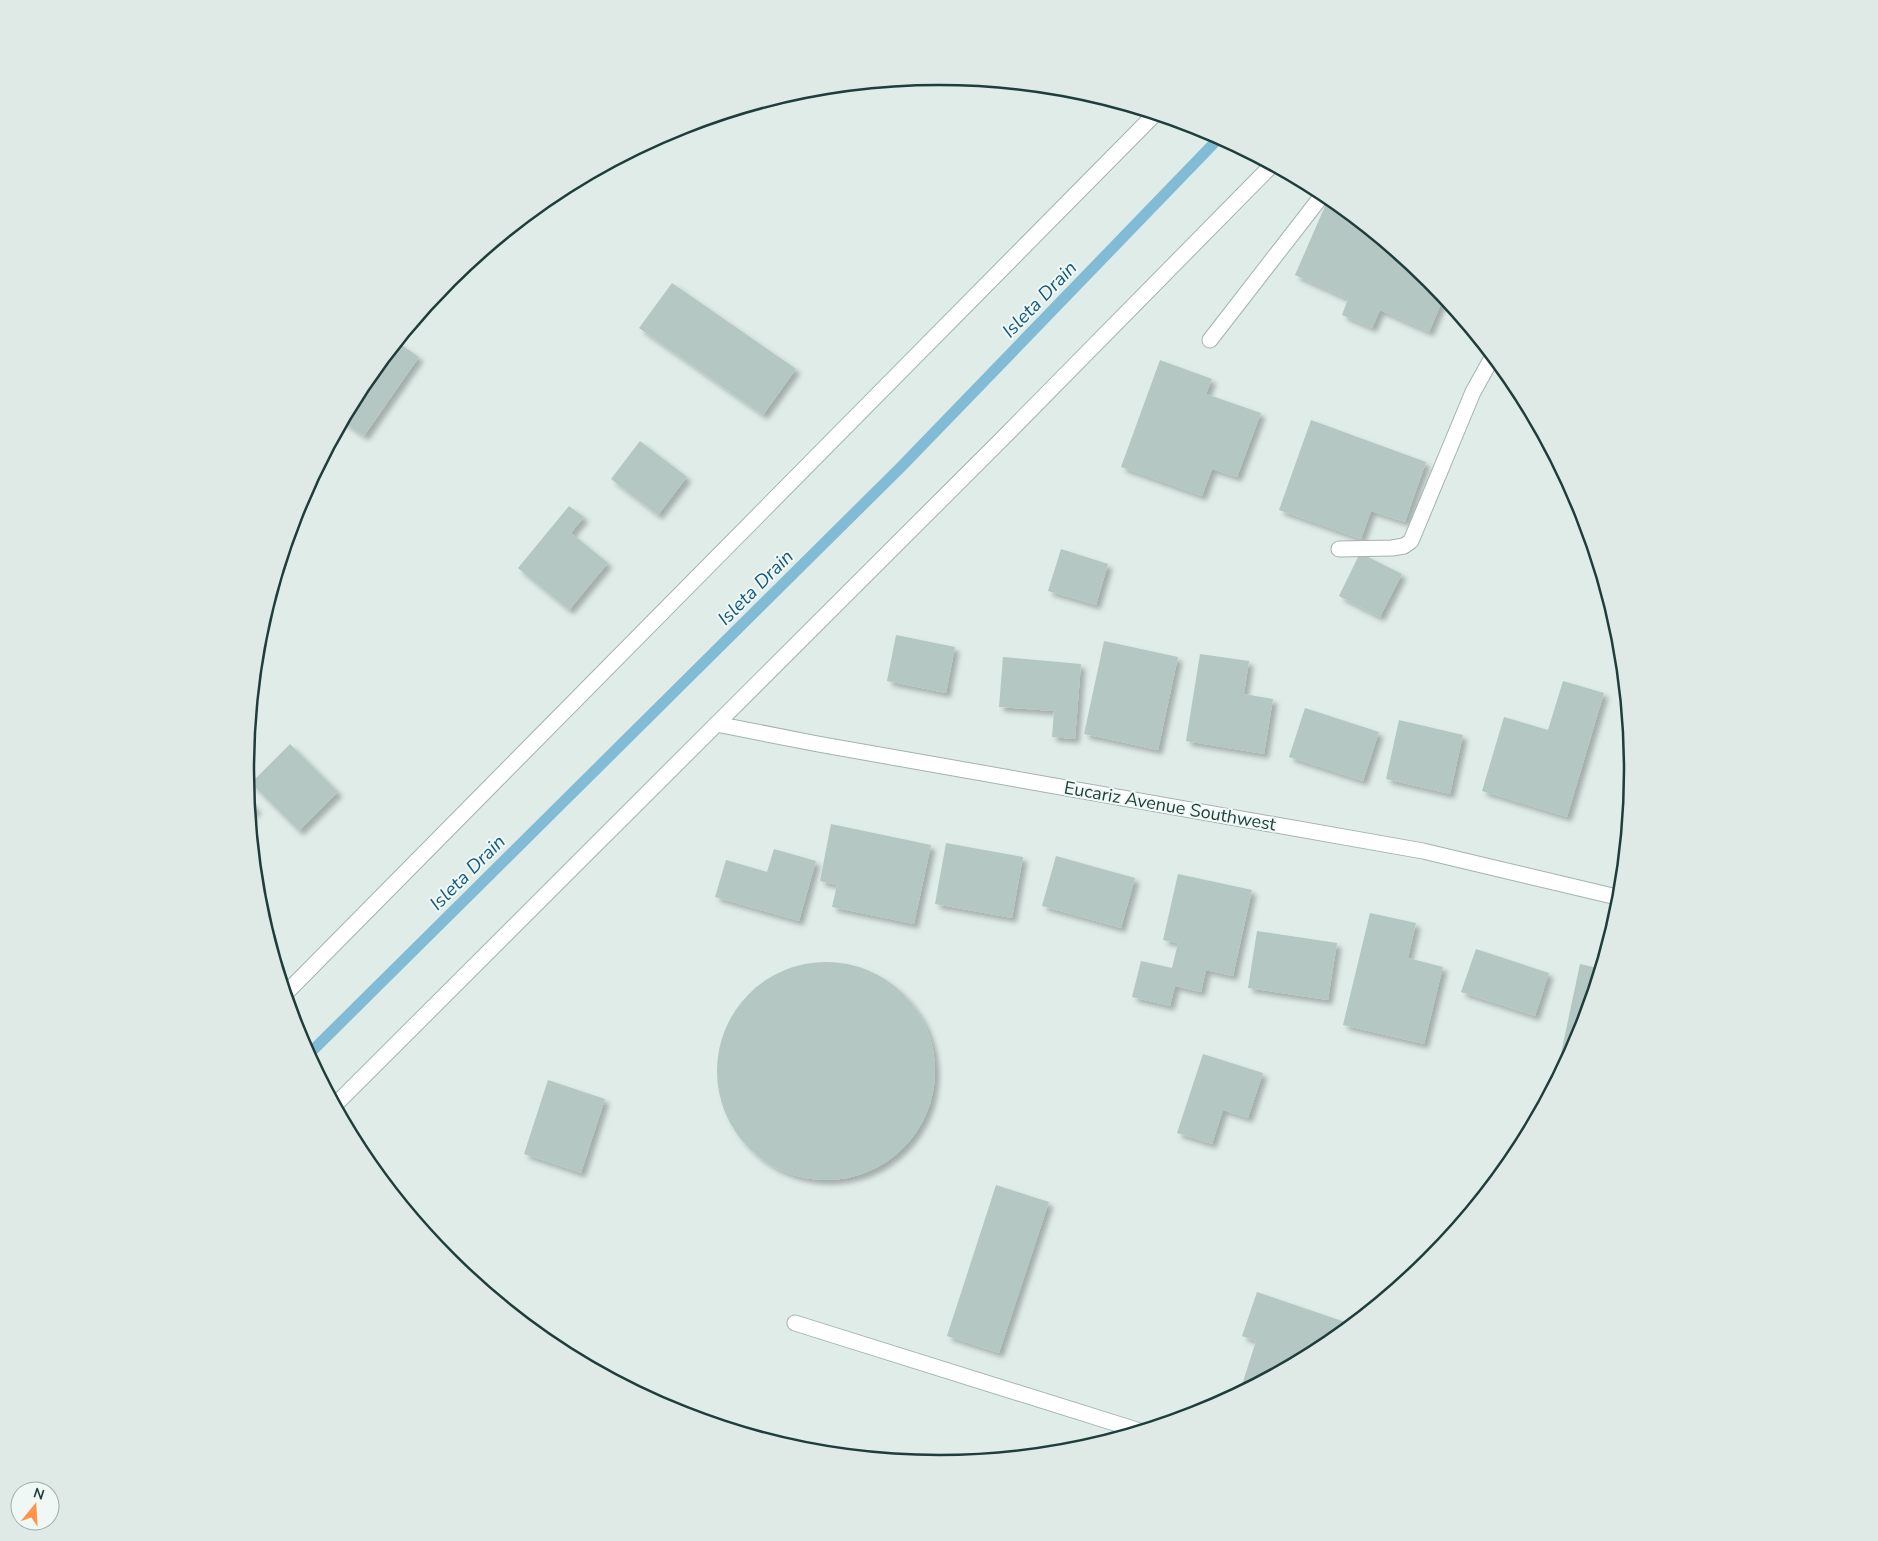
<svg xmlns="http://www.w3.org/2000/svg" width="1878" height="1541" font-family="'Nunito Sans',sans-serif">
	<defs>
		<filter id="shadow"><feDropShadow dx="4.5" dy="4.5" stdDeviation="2.5" flood-color="#0004"/></filter>
	</defs>
	<rect width="100%" height="100%" fill="#dfece8"/>
	<g fill="none" stroke-linecap="round" stroke-linejoin="round">
		<path stroke="#81bbd6" stroke-width="11" d="M308,1055L901,467L1220,137"/>
	</g>
	<path fill="#b4c7c2" filter="url(#shadow)" d="M1329,197L1390,247V249L1430,280L1444,297L1429,332L1380,310L1372,328L1342,315L1348,299L1295,275Z
		M672,283L796,369L763,415L639,328Z
		M397,342L419,357L364,436L342,421L362,385Z
		M1160,360L1212,379L1206,394L1261,413L1237,477L1212,469L1202,496L1121,467Z
		M1311,420L1426,462L1405,522L1371,511L1361,539L1279,510Z
		M640,441L687,477L658,515L611,479Z
		M569,506L584,517L571,533L608,563L569,610L518,568Z
		M1061,549L1108,564L1096,605L1048,591Z
		M1360,553L1402,574L1380,617L1339,596Z
		M896,635L955,647L946,693L887,681Z
		M1104,641L1178,657L1158,750L1084,734Z
		M1200,654L1249,661L1244,694L1273,699L1264,754L1186,741Z
		M1003,657L1081,664L1075,739L1052,737L1054,711L999,707Z
		M1563,681L1604,693L1567,817L1482,791L1504,717L1548,730Z
		M1305,708L1379,732L1363,781L1289,757Z
		M1399,720L1463,735L1450,794L1386,779Z
		M290,744L338,792L299,831L251,783Z
		M248,800L257,809L249,816Z
		M831,824L931,845L914,924L832,907L837,885L820,881Z
		M946,843L1023,857L1012,918L935,904Z
		M774,849L816,861L799,921L715,897L726,860L767,872Z
		M1056,856L1135,878L1121,928L1042,906Z
		M1178,874L1252,890L1233,976L1206,970L1201,992L1175,986L1170,1006L1132,997L1141,961L1172,968L1178,943L1163,940Z
		M1370,913L1416,923L1408,958L1443,967L1424,1044L1343,1025Z
		M1257,931L1337,943L1328,1000L1248,988Z
		M1476,949L1549,973L1535,1016L1461,992Z
		M717 1071a109 109 0 1 1 218 0a109 109 0 1 1-218 0Z
		M1580,964L1601,969L1580,1036L1565,1064L1559,1063Z
		M1203,1054L1263,1073L1248,1118L1223,1110L1212,1144L1177,1133Z
		M548,1080L605,1099L581,1173L524,1154Z
		M996,1185L1049,1202L999,1353L947,1336Z
		M1257,1292L1345,1322L1340,1335L1324,1348L1246,1390L1241,1388L1256,1341L1242,1336Z"/>
	<g fill="none" stroke-linecap="round" stroke-linejoin="round">
		<g stroke="#a2b4b0" stroke-width="17">
			<path id="minor" d="M1210,340L1324,193
				M1339,549L1392,548L1404,546L1411,541L1473,392L1493,356
				M716,724L818,744L1423,851L1621,898
				M285,994L1155,114
				M335,1105L1003,438L1272,165
				M795,1323L1140,1431"/>
		</g>
		<use href="#minor" stroke="#fff" stroke-width="15"/>
	</g>
	<g text-anchor="middle" stroke-width="4" stroke-linejoin="round" paint-order="stroke">
		<g font-size="18" fill="#1f3d3a" stroke="#f0f8f5">
			<text transform="translate(1170 806) rotate(10)" y="6">Eucariz Avenue Southwest</text>
		</g>
		<g font-size="19" font-style="italic" fill="#145a7e" stroke="#f0f8f5">
			<text transform="translate(1039 299) rotate(-46)" y="7">Isleta Drain</text>
			<text transform="translate(755 587) rotate(-45)" y="7">Isleta Drain</text>
			<text transform="translate(467 872) rotate(-45)" y="7">Isleta Drain</text>
		</g>
	</g>
	<path d="M0 0H1878V1541H0ZM254 770a685 685 0 1 1 1370 0a685 685 0 1 1-1370 0Z" fill="#dfe9e6" fill-rule="evenodd"/>
	<path fill="none" stroke="#1f3d3a" stroke-width="2.5" d="M254 770a685 685 0 1 1 1370 0a685 685 0 1 1-1370 0Z"/>
	<g transform="translate(35 1506) rotate(18)"><circle r="24" fill="#f0f8f5" stroke="#9cadaa"/>
	<path d="M0-4L9 19L0 12L-9 19Z" fill="#fe954b"/>
	<text y="-8" font-size="14" font-weight="bold" text-anchor="middle" fill="#1f3d3a">N</text>
	</g>
</svg>
